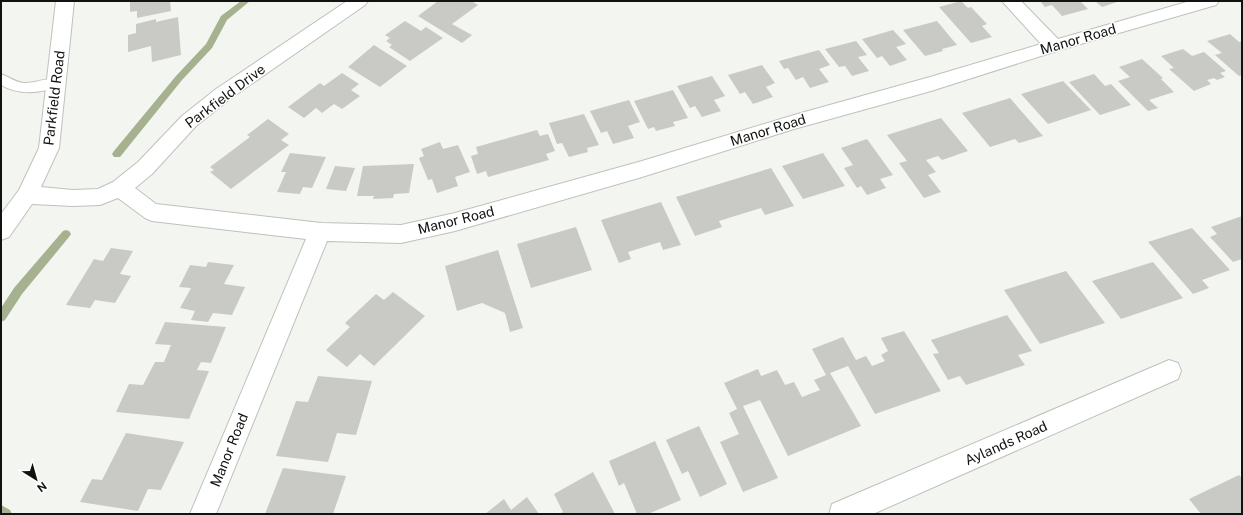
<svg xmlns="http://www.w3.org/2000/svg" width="1243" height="515" font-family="'Public Sans',sans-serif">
	<rect width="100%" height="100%" fill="#f3f5f0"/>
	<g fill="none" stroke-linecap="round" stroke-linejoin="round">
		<path fill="#a6b18f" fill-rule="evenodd" d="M241,1H250L227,20L212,48L182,80L120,157H114L112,154L114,151L176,76L206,44L221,16Z
			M66,230L69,231L71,234L69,237L22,294L5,320L1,322V308L14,288L63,231Z
			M1,505L10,510L12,514H1Z"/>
	</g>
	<path fill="#c9cac5" d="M130,1H170L171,11L137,18V11L130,12Z
		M438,1H471L478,5L452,24L472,35L462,43L418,16Z
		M961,1L968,8L971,7L987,24L982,26L992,37L971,43L939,7Z
		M1040,1H1080L1088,9L1062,16L1052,5L1045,7Z
		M1095,1H1116L1117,2L1102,7Z
		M178,17L181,55L152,62L151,46L128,52V35L136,33V24L156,19V22Z
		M405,21L421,31L426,27L443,38L410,61L389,47L392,45L386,41L390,38L385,35Z
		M937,21L957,45L942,49L943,51L925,56L903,30Z
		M893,30L906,44L896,47L907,60L890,66L882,56L877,58L862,39Z
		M1230,34L1239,42L1242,41V75L1239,76L1215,55L1222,53L1207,41Z
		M856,41L867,55L858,57L869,71L852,76L845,66L839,67L825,49Z
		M374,45L407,66L380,87L348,67Z
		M1183,49L1192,56L1204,52L1226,71L1220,73L1225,77L1217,80L1214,78L1207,80L1211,84L1194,91L1169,69L1174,68L1161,56Z
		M819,50L830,65L819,69L829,82L810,88L803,77L796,80L788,68L784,69L779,61Z
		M1142,59L1163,78L1161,79L1174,92L1149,100L1158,108L1148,111L1118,81L1130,77L1119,67Z
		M762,65L775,83L766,87L773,97L753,104L745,92L740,94L728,75Z
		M342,73L359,84L351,90L360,96L342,109L334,104L322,113L316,108L304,118L288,107L320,83L324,86Z
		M1094,74L1105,86L1111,84L1131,105L1100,115L1069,82Z
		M712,76L725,96L714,100L721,111L702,117L695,106L690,108L677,86Z
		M1063,81L1091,110L1048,124L1021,94Z
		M673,90L688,118L673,122L675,126L656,131L654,127L648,129L634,101Z
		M1010,98L1043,136L1019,143L1015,139L990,147L962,113Z
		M629,100L640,122L628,126L634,138L613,144L607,131L601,133L590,111Z
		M584,114L599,145L587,148L588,152L569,157L562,143L557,144L549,123Z
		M941,118L968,151L942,160L938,156L926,160L936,172L928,175L941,192L924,198L899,163L907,161L887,135Z
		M268,119L289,134L281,140L289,145L231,189L210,172L214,170L210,167L250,137L247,135Z
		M537,130L540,136L548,134L555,151L546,154L549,160L488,177L486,171L477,174L471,156L478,154L476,147Z
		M867,139L893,175L880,179L886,188L867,195L861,186L857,188L844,168L853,165L841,148Z
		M440,142L443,149L458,145L470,172L455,177L458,186L437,193L432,179L428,180L419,158L424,156L421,149Z
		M290,153L326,157L312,188L303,187L300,194L277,192L286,172H281Z
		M823,153L845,186L803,199L782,166Z
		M414,164L409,193L394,194L393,198L373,199L374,196H357L363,166Z
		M335,166L355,168L346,191L326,189Z
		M771,168L794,206L765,215L761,208L719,221L722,227L695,236L676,197Z
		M661,202L681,245L663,250L660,242L628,252L631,259L619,263L601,220Z
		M1242,216V259L1233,262L1210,237L1217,234L1211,227Z
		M576,227L592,270L531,288L517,244Z
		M1192,228L1230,270L1202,280L1209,288L1193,294L1148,242Z
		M111,248L133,251L120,274L131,276L115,303L95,300L90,308L66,305L94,259L103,261Z
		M498,250L523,328L510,332L505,313L482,303L457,311L445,266Z
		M208,262L234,265L224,284L245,287L232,315L213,313L208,322L191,320L195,311L180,308L191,288L179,287L190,265L206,267Z
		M1153,262L1183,298L1121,319L1092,281Z
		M1066,271L1105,323L1040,344L1004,290Z
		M393,292L425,316L374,366L360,354L347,367L326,350L350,327L345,323L376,294L384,300Z
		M1007,315L1032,351L1018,355L1025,365L966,385L960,376L948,380L933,354L939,353L931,340Z
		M165,322L226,327L211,363L201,362L197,370L209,371L189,419L116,412L129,384L143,385L155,362H164L171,345L155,344Z
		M904,331L941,391L875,414L848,366L830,373L861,426L788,456L760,400L743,406L778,478L743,492L720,442L739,434L729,413L737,409L724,383L758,369L761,376L777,370L785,385L794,382L802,397L820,390L814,380L826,375L812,349L843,337L856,360L866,356L872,366L885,361L881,355L888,351L881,338Z
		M318,376L372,381L356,435L337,433L328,462L276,456L296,401L308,402Z
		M699,426L727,484L700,497L688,471L682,474L666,440Z
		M126,433L184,442L161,490L148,489L138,511L80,502L92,479L102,480Z
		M655,441L681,500L648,514H637L624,483L619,486L609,461Z
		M283,468L346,476L333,514H265Z
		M593,472L615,514H559L563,512L554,494Z
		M1239,475L1242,478V514H1201L1189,499Z
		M527,497L539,514H485L504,499L511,510Z"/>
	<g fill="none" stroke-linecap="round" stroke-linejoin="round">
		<g stroke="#bfc1bc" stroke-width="2">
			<path id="service" d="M1,74C10,77 16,83 25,83C37,83 50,76 61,80L63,83L61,86C40,93 20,96 1,85Z"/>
		</g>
		<g stroke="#bfc1bc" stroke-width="2">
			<path id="minor" d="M56,1H74L59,148L41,187L73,190L98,189L113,182L138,162L182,116L216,89L347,1H368L365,5L230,99L196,126L152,174L135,188L156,204L321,223L401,225L455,213L642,161L794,115L930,77L1041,44L1002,1H1021L1058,39L1190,1H1219L1216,5L1060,50L931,91L794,129L642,177L455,231L401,243L327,241L216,514H190L306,239L152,221L145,218L118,198L100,205L73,206L32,204L9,237L1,240V214L19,190L39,148Z
				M1169,360L1178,363L1181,371L1178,379L873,514H829L832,504Z"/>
		</g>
		<use href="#service" fill="#fff" fill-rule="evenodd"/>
		<use href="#minor" fill="#fff" fill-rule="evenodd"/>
	</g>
	<g text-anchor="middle" stroke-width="3" stroke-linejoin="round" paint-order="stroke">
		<g font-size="14" fill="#121311" stroke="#fff">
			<text transform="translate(1078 39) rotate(-16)" y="5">Manor Road</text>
			<text transform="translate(225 96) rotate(-37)" y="5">Parkfield Drive</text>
			<text transform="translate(54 98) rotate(-83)" y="5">Parkfield Road</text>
			<text transform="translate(768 130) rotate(-17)" y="5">Manor Road</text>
			<text transform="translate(456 220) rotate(-14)" y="5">Manor Road</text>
			<text transform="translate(1006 443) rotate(-24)" y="5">Aylands Road</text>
			<text transform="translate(229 450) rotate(-68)" y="5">Manor Road</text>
		</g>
	</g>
	<rect width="1243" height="515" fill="none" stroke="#121311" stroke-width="4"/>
	<g transform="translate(36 479) rotate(143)" stroke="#ffffff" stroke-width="3" paint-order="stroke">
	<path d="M0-3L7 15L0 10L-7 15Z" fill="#121311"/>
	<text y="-6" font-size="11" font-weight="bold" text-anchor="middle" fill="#121311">N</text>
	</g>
</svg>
